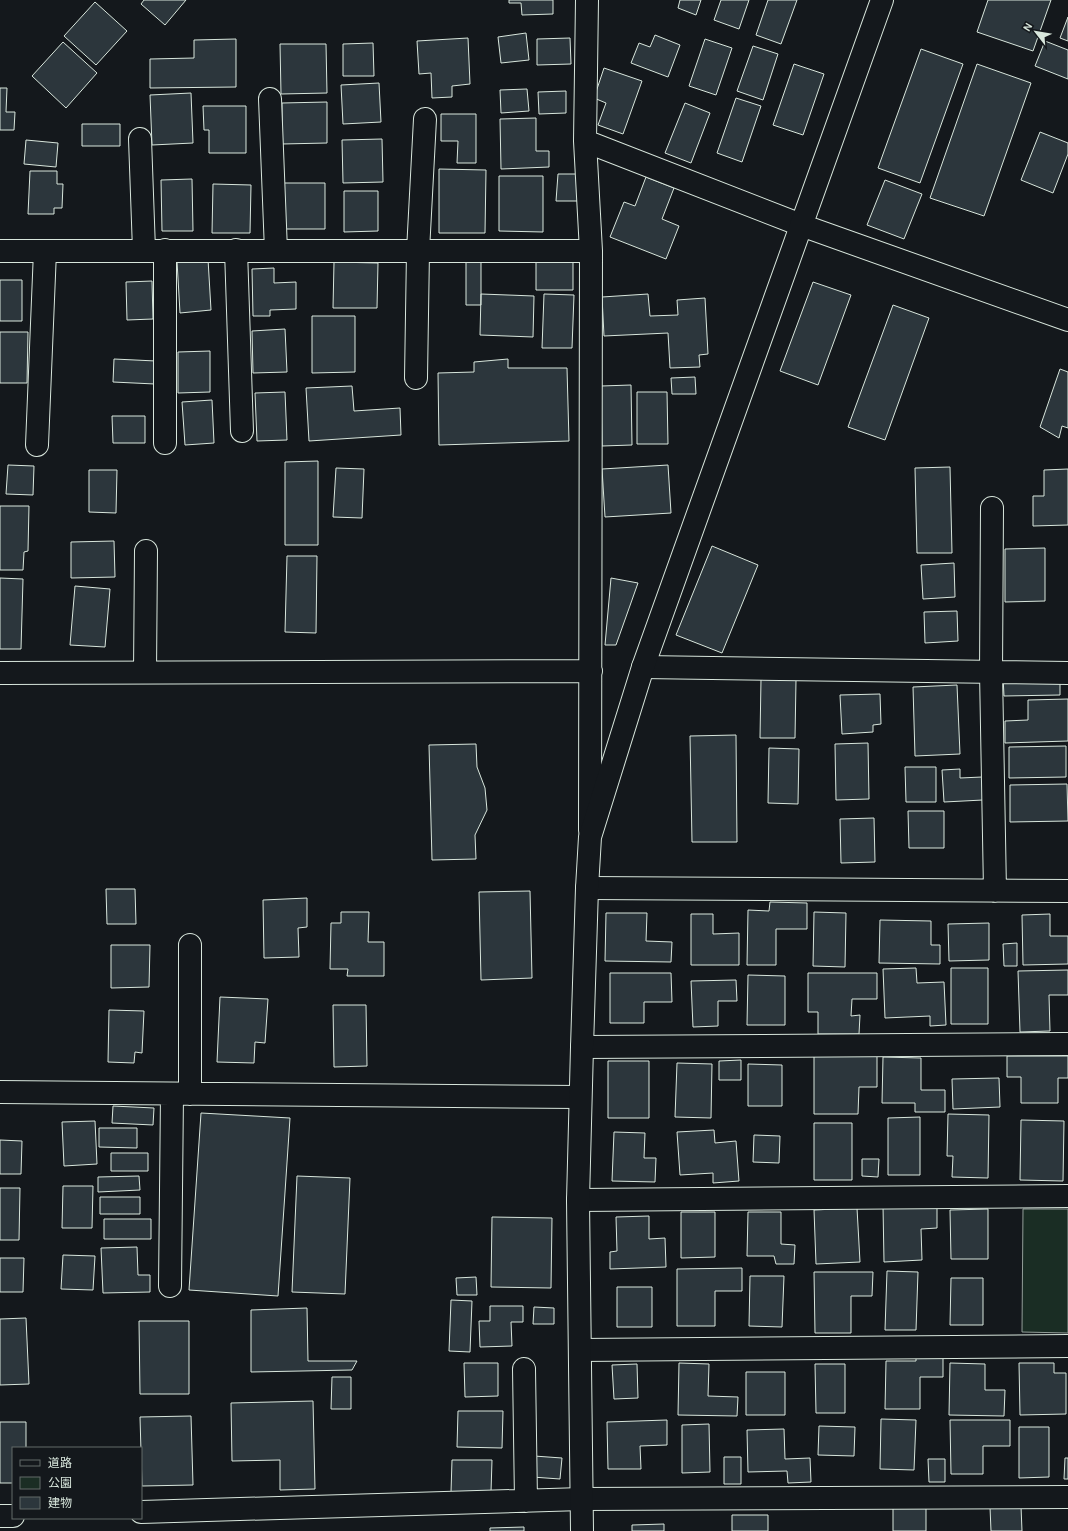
<svg xmlns="http://www.w3.org/2000/svg" width="1068" height="1531" font-family="Karla,'Noto Sans JP',sans-serif">
	<rect width="100%" height="100%" fill="#14181c"/>
	<path fill="#1a2d24" stroke="#939e99" d="M1023,1209H1068V1333L1022,1332Z"/>
	<path fill="#2c363c" stroke="#d8e6dc" d="M144,0H186L165,25L141,4Z
		M509,0H553V14L522,15L521,3H509Z
		M680,0H701L696,15L678,8Z
		M721,0H749L739,29L714,20Z
		M768,0H797L781,44L756,35Z
		M988,0H1051L1033,51L977,32Z
		M95,2L127,31L96,65L64,36Z
		M1068,17V41L1060,38Z
		M526,33L529,60L501,63L498,37Z
		M655,35L680,45L668,77L631,63L639,43L650,47Z
		M468,38L470,84L452,86V97L432,98L431,73L419,74L417,41Z
		M570,38L571,64L537,65V39Z
		M236,39V87L150,88V59L194,58V40Z
		M705,39L732,48L716,95L689,86Z
		M1045,41L1068,50V79L1035,66Z
		M63,42L97,73L66,108L32,76Z
		M373,43L374,76H343V44Z
		M280,44H326L327,93L281,94Z
		M753,46L778,54L763,100L737,91Z
		M921,49L963,64L920,183L878,168Z
		M794,64L824,74L803,135L773,125Z
		M977,64L1031,83L984,216L930,198Z
		M604,68L642,81L623,134L598,125L606,103L594,98Z
		M379,83L381,122L343,124L341,85Z
		M0,88H7L6,112H15L14,130H0Z
		M527,89L529,111L501,113L500,90Z
		M566,91V113L539,114L538,92Z
		M191,93L193,143L152,145L150,95Z
		M736,98L761,106L742,162L717,153Z
		M327,102V143L282,144V103Z
		M685,103L710,113L691,163L665,153Z
		M203,106H246V153H209V130H204Z
		M441,114H476V163H457L458,141H441Z
		M536,118V151H549V167L501,169L500,119Z
		M82,124H120V146H82Z
		M1040,132L1068,143V154L1053,193L1021,180Z
		M382,139L383,182L343,183L342,140Z
		M26,140L58,143L56,167L24,164Z
		M439,169L486,170L485,233H439Z
		M30,171H57V184H63L62,208H54V214H28Z
		M558,174H580L579,201H556Z
		M499,176H543V232L499,231Z
		M646,177L674,188L662,219L679,226L666,259L610,237L624,202L635,206Z
		M192,179L193,231H162L161,180Z
		M885,180L922,194L904,239L867,225Z
		M283,183H325V229H282Z
		M213,184L251,185L250,233H212Z
		M344,191H378V231L344,232Z
		M536,258H573V290H536Z
		M208,259L211,310L180,313L177,261Z
		M481,259V305H466V260Z
		M334,262L378,263L377,308H333Z
		M274,268V283L296,282V309L270,310V316H253L252,269Z
		M0,280H22V321H0Z
		M152,281L153,319L127,320L126,282Z
		M813,282L851,295L818,385L780,371Z
		M481,294L534,296L533,337L480,335Z
		M544,294L574,295L572,348H542Z
		M648,294L650,316L678,315L677,300L705,298L708,354L699,355L700,367L670,368L668,333L604,336L602,297Z
		M893,305L929,318L885,440L848,427Z
		M312,316H355V372L312,373Z
		M285,329L287,372L253,373L252,331Z
		M0,332H28L27,383H0Z
		M210,351V392L178,393V352Z
		M114,359L156,361L155,384L113,382Z
		M508,359V368H567L569,441L439,445L438,373L474,372V362Z
		M1060,369L1068,372V428L1062,426L1059,438L1040,427Z
		M695,377L696,394H672L671,378Z
		M631,385L632,445L602,446L601,386Z
		M352,386L354,411L400,408L401,435L309,441L306,388Z
		M285,392L287,440L257,441L255,393Z
		M637,392H667L668,444H637Z
		M212,400L214,443L185,445L182,402Z
		M112,416H145V443H113Z
		M318,461V545H285V462Z
		M8,465L34,466L33,495L6,494Z
		M668,465L671,513L605,517L602,469Z
		M950,467L952,553H917L915,468Z
		M336,468L364,469L362,518L333,517Z
		M1068,469V525L1033,526V496H1044V470Z
		M89,470H117L116,513L89,512Z
		M0,506H29L28,551L24,552L23,570H0Z
		M114,541L115,577L71,578V542Z
		M712,546L758,565L722,653L676,635Z
		M1045,548V601L1005,602V549Z
		M287,556H317L316,633L285,632Z
		M954,563L955,597L923,599L921,565Z
		M0,578L23,579L21,649H0Z
		M611,578L638,583L616,645H605Z
		M75,586L110,589L105,647L70,645Z
		M957,611L958,641L925,643L924,612Z
		M1003,677L1060,682V695L1004,696Z
		M761,679L796,680L795,738H760Z
		M957,685L960,754L915,756L913,687Z
		M880,694L881,724L873,725V732L842,734L840,695Z
		M1068,699V741L1005,743V721L1028,720V700Z
		M736,735L737,842H692L690,736Z
		M868,743L869,799L836,800L835,744Z
		M476,744L477,767L485,788L487,810L475,835L476,859L432,860L429,745Z
		M1066,746V777L1009,778V747Z
		M769,748L799,749L798,804L768,803Z
		M905,767H936V802H906Z
		M960,769V778L982,777L983,800L944,802L942,770Z
		M1067,784L1068,821L1010,822V785Z
		M908,811H944V848H909Z
		M874,818L875,862L841,863L840,819Z
		M106,889H135L136,924H107Z
		M530,891L532,978L481,980L479,892Z
		M307,898V927L298,928L299,957L264,958L263,900Z
		M770,902L807,903V929H776V965H747L748,910L769,911Z
		M341,912H369L368,942H384V976H347L348,969H330L331,923H341Z
		M814,912L846,913L845,967L813,966Z
		M606,913H647L646,941L672,942L671,962L605,961Z
		M691,914H713V934L739,933V965H691Z
		M1050,914V936H1068V964L1023,965L1022,915Z
		M880,920L931,921V945H940V964L879,963Z
		M989,923V960L949,961L948,924Z
		M1017,943V966H1004L1003,944Z
		M111,945H150L149,987L111,988Z
		M916,968L917,983L944,982L946,1025L930,1026V1016L885,1018L883,969Z
		M951,968H988V1024H951Z
		M1068,970V995H1049L1050,1031L1020,1032L1018,971Z
		M610,973H671L672,1002H644V1023H610Z
		M808,973H877V999H852L851,1016L860,1015L859,1034H818V1012H808Z
		M748,975L785,976V1025H747Z
		M736,980L737,1001H718V1026L693,1027L691,981Z
		M220,997L268,999L265,1043L255,1042L254,1063L217,1062Z
		M333,1005H366L367,1066L334,1067Z
		M109,1010L144,1011L142,1053L135,1052L134,1063L108,1062Z
		M814,1054H877V1087H859L858,1114H814Z
		M1007,1056H1068V1078H1058V1103H1021V1077H1007Z
		M883,1057L921,1058V1090H945V1112H915V1103H882Z
		M741,1060V1080H719V1061Z
		M608,1061H649V1118H608Z
		M677,1063L712,1064L711,1118L675,1117Z
		M748,1064L782,1065V1106H748Z
		M999,1078L1000,1107L953,1109L952,1079Z
		M113,1106L154,1108L153,1125L112,1123Z
		M201,1113L290,1118L278,1296L189,1290Z
		M948,1114L989,1115L988,1178L952,1177L953,1156H947Z
		M920,1117V1175H888V1118Z
		M1021,1120L1064,1121L1063,1181L1020,1180Z
		M95,1121L97,1164L64,1166L62,1122Z
		M814,1123H852V1180H814Z
		M99,1128H137V1148L99,1147Z
		M714,1130L715,1143L736,1141L739,1181L713,1183V1173L680,1175L677,1132Z
		M614,1132L645,1133L644,1158H656L655,1182L612,1181Z
		M754,1135L780,1136L779,1163L753,1162Z
		M0,1140L22,1141L21,1174H0Z
		M111,1153H148V1171H111Z
		M862,1159H879L878,1177L862,1176Z
		M139,1176L140,1190L98,1192V1177Z
		M297,1176L350,1178L345,1294L292,1292Z
		M63,1186H93L92,1228H62Z
		M0,1188H20L19,1240H0Z
		M100,1197H140V1214H100Z
		M937,1204V1228L921,1229L922,1260L884,1262L883,1206Z
		M857,1208L860,1262L816,1264L814,1210Z
		M988,1209V1259H951L950,1210Z
		M681,1212H715V1257L681,1258Z
		M748,1212H781V1244L795,1245L794,1264H776L774,1256H747Z
		M649,1216V1239L665,1238L666,1267L610,1269V1252L617,1251L616,1217Z
		M492,1217L552,1218L551,1288L491,1287Z
		M104,1219H151V1239H104Z
		M137,1247L138,1275H150V1292L103,1293L101,1248Z
		M63,1255L95,1256L93,1290L61,1289Z
		M0,1258H24L23,1292H0Z
		M742,1268V1291H715V1326H677V1269Z
		M887,1271L918,1272L916,1330H885Z
		M814,1272H873L872,1296H851V1333H815Z
		M750,1276H784L782,1327L749,1326Z
		M476,1277L477,1295H457L456,1278Z
		M951,1278H983V1325H950Z
		M617,1287H652V1327H617Z
		M451,1300L472,1301L470,1352L449,1351Z
		M490,1306H523V1322H511L512,1346L480,1347L479,1321H490Z
		M534,1307L554,1308V1324H533Z
		M307,1308L308,1361H357L352,1370L251,1372V1310Z
		M26,1318L29,1384L0,1385V1319Z
		M139,1321H189V1394H140Z
		M916,1354H943V1377H920V1409H885L886,1361H916Z
		M464,1363H498V1396L465,1397Z
		M679,1363L709,1364L708,1396L738,1397L737,1416L678,1415Z
		M950,1363L985,1364V1390H1005L1004,1416L949,1415Z
		M1019,1363H1054V1373H1066V1414L1020,1415Z
		M637,1364L638,1398L614,1399L612,1365Z
		M815,1364H845V1413H816Z
		M746,1372H785V1415H746Z
		M332,1377H351V1409H331Z
		M313,1401L315,1489L280,1490V1460L232,1461L231,1403Z
		M458,1411H503L502,1448L457,1447Z
		M191,1416L193,1485L142,1486L140,1417Z
		M881,1419L916,1420L914,1470L880,1469Z
		M667,1420V1445L640,1446L641,1469H608L607,1422Z
		M950,1420H1010V1446H983V1474H951Z
		M0,1422H26V1448H13V1483H0Z
		M709,1424L710,1472L682,1473V1425Z
		M819,1426L855,1427L854,1456L818,1455Z
		M1019,1427H1049V1477L1019,1478Z
		M784,1429L785,1459L810,1458L811,1482L788,1483L787,1471L748,1472L747,1430Z
		M534,1456L562,1458L560,1479L532,1477Z
		M724,1457H741V1484H724Z
		M1065,1458H1068V1479H1064Z
		M928,1459H945V1482H929Z
		M452,1460H492L491,1492H451Z
		M1021,1506L1022,1531H991L990,1507Z
		M926,1507V1531H893V1508Z
		M732,1515H768V1531H732Z
		M664,1524V1531H632V1525Z
		M524,1527V1531H490V1528Z"/>
	<g fill="none" stroke-linecap="round" stroke-linejoin="round">
		<g stroke="#d8e6dc" stroke-width="24">
			<path id="minor" d="M587,0L585,141L591,251L590,830
				M270,99L276,251
				M140,139L144,250
				M585,141L801,225
				M236,250L242,431
				M0,251H591
				M416,378L418,251L425,119
				M165,443V250
				M37,445L45,251
				M992,508L991,672L995,891
				M643,667L1068,673
				M145,672L146,551
				M0,673L591,671
				M587,888L1068,891
				M582,1047L1068,1044
				M0,1092L580,1097
				M190,1094V945
				M578,1200L1068,1196
				M170,1286L172,1094
				M580,1350L1068,1346
				M524,1369L526,1501
				M141,1512L582,1499L1068,1497
				M0,1516H13"/>
		</g>
		<g stroke="#d8e6dc" stroke-width="24">
			<path id="tertiary" d="M801,225L1068,320
				M582,1531L578,1200L582,1047L587,888L590,837L643,667L882,0"/>
		</g>
		<use href="#minor" stroke="#14181c" stroke-width="22"/>
		<use href="#tertiary" stroke="#14181c" stroke-width="22"/>
	</g>
	<rect x="12" y="1447" width="130" height="72" fill="#14181c" stroke="#626a69"/>
	<rect x="20" y="1460" width="20" height="6" fill="#14181c" stroke="#626a69"/>
	<text x="48" y="1467" font-size="12" fill="#d8e6dc">道路</text>
	<rect x="20" y="1477" width="20" height="12" fill="#1a2d24" stroke="#626a69"/>
	<text x="48" y="1487" font-size="12" fill="#d8e6dc">公園</text>
	<rect x="20" y="1497" width="20" height="12" fill="#2c363c" stroke="#626a69"/>
	<text x="48" y="1507" font-size="12" fill="#d8e6dc">建物</text>
	<g transform="translate(1036 32) rotate(301)" stroke="#14181c" stroke-width="3" paint-order="stroke">
	<path d="M0-3L7 15L0 10L-7 15Z" fill="#d8e6dc"/>
	<text y="-6" font-size="11" font-weight="bold" text-anchor="middle" fill="#d8e6dc">N</text>
	</g>
</svg>
